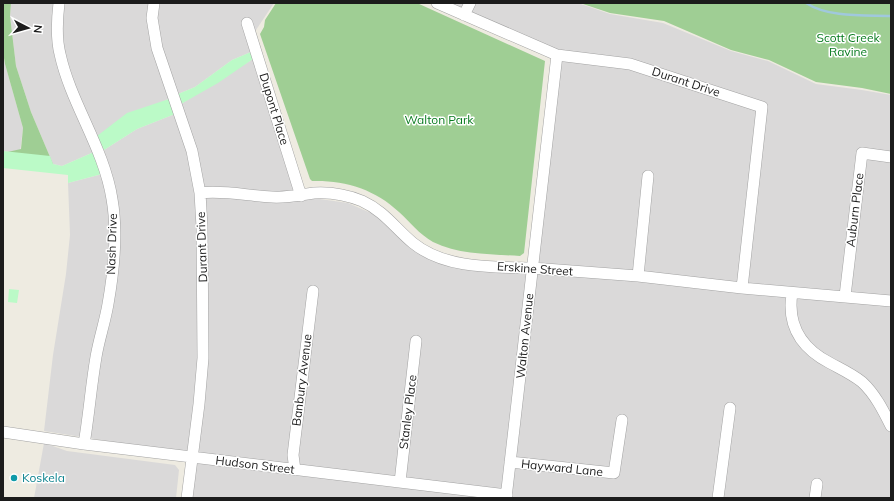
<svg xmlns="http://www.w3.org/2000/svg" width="894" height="501" font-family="Mulish,sans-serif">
	<rect width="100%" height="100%" fill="#eeebe1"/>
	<path fill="#dad9d9" d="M11,3H274L254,33L251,52L232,60L195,87L178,94L97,136L94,152L62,166L53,164L31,112L16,66L10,16Z
		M443,3H578L610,14L663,23L731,51L768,61L816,84L862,90L891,95V498H189L195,455L44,431L53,355L66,274L70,235L68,183L110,172L104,150L137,129L175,114L181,104L253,59L299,196L348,203L380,217L441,263L535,268L560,56Z
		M3,52L5,64L23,128L20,153L3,151Z
		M44,443L67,451L175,465L179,470L176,498H34Z"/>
	<path fill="#9fce94" d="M3,3H11L10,16L16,66L31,112L53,164L3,153L21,149L23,128L5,64L3,52Z
		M276,3H417L545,61L524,253L520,256C491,254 459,255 433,242C419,234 410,222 399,212C375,189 344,180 312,181L310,179L260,34L264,27L265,20Z
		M580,3H891V94L862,88L816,82L769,60L731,50L664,21L610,13Z"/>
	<path fill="#bbfac7" d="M251,52L253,59L218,83L181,104L178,94L195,87L232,60Z
		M169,99L175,114L137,129L104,150L97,136L127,113Z
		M3,151L50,156L53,164L62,166L94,152L102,174L68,183V175L3,168Z
		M9,289L19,290L17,303L8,302Z"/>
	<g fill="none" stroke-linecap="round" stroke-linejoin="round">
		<path stroke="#a0c8dd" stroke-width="2.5" d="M806,3C829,18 865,15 891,16"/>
		<g stroke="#a3a3a3" stroke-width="12">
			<path id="minor" d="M59,3C57,20 56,38 60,54C71,104 104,148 112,199C118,233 114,270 108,304C105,322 99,339 96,357C91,386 89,415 84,444
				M154,3L152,18L157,48L192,151L200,193L202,227L203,358L199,404L187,498
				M437,3L557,55L630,64L762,107L742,288
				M464,15L470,3
				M247,23L301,196
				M200,193C224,190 248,196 272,197C286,198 300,195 314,193C330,192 347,195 362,201C384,211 395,228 413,243C445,269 493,267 532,268L638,276L742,288L891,301
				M638,276L648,176
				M792,293C787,325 801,348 830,363C841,369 852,374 862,382C875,394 883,410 891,426
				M845,296L862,153L891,157
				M3,432L84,444L507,495
				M510,462L614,473L622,420
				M295,470L293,455L313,291
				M400,482L416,341
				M506,498L557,55
				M718,498L730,408
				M815,498L817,484"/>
		</g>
		<use href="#minor" stroke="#fff" stroke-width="11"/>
	</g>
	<circle fill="#0f9aa8" stroke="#fff" stroke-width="1.5" cx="14" cy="478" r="4"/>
	<g text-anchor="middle" stroke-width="3" stroke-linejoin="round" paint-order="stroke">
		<g font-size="12" fill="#087b1f" stroke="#fff">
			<text x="848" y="42">Scott Creek<tspan x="848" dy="14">Ravine</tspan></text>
			<text x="439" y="124">Walton Park</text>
		</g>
		<g font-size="12" fill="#1c1c1c" stroke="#fff">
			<text transform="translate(686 82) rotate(18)" y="4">Durant Drive</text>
			<text transform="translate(274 109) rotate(73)" y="4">Dupont Place</text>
			<text transform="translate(855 210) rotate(-83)" y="4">Auburn Place</text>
			<text transform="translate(112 244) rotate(-88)" y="4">Nash Drive</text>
			<text transform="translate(202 247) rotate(-92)" y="4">Durant Drive</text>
			<text transform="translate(535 269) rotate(4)" y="4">Erskine Street</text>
			<text transform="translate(525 336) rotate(-84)" y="4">Walton Avenue</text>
			<text transform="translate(302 380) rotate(-83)" y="4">Banbury Avenue</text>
			<text transform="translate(408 412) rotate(-83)" y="4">Stanley Place</text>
			<text transform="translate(255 465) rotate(7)" y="4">Hudson Street</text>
			<text transform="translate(562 468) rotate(6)" y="4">Hayward Lane</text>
		</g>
		<g font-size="12" fill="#0d838f" stroke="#fff" text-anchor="start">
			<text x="22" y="482">Koskela</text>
		</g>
	</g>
	<rect width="894" height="501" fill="none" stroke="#1c1c1c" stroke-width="8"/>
	<g transform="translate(28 28) rotate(96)" stroke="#ffffff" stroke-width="3" paint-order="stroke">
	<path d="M0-3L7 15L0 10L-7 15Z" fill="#1c1c1c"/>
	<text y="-6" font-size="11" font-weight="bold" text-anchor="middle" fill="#1c1c1c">N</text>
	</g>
</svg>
